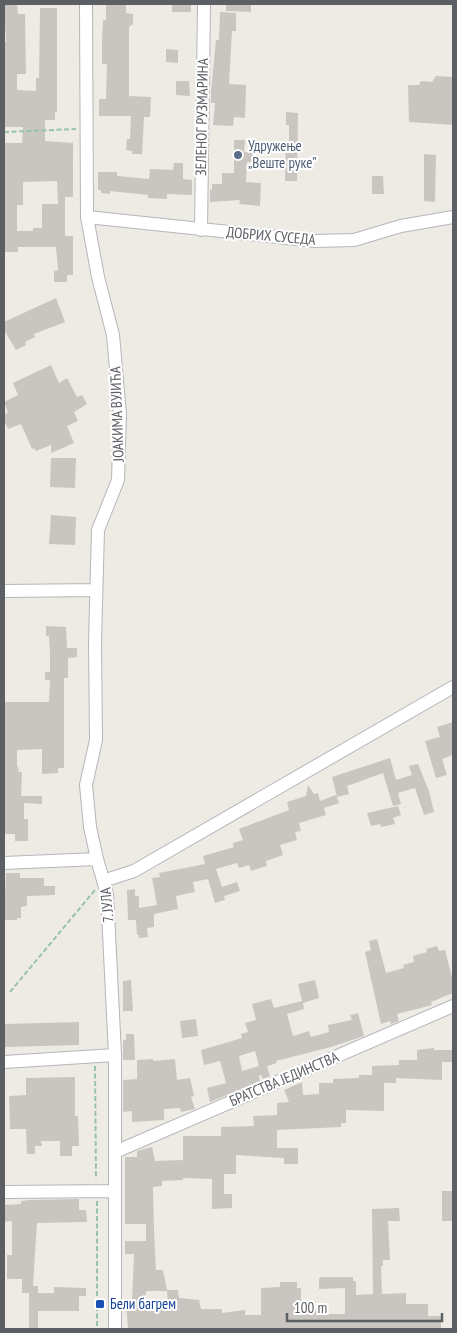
<svg xmlns="http://www.w3.org/2000/svg" width="457" height="1333" font-family="'PT Sans Narrow',sans-serif">
	<rect width="100%" height="100%" fill="#eeebe4"/>
	<path fill="#c9c6c1" fill-rule="evenodd" d="M4,4H17L18,14H25L26,74H17V90L36,91V78H39L40,8H57V112H55V120H45V141L73,143V197H65V236H73V275H67V282H54V271L58,270L56,247H18V252H4V143H22L23,127H4V42H6ZM57,181L58,204H42V228H33V231H17V205H23V182Z
		M106,4H126V13L133,14V24L129,27V96L151,97L150,117H144L142,154H132V151L126,150L127,139H130L131,116H99V99H106L107,64H102V39L103,20H106Z
		M172,4H191V12H172Z
		M226,4H251V12L226,11Z
		M220,12L236,13V31H232L229,84L246,85L245,118L234,117L233,126L213,125L215,103H211V91L216,40H219Z
		M166,49L178,50V63L166,62Z
		M436,76L453,77V125L409,122L408,85H419L421,81L432,82Z
		M176,81H189L190,96L176,95Z
		M286,112L298,113L297,181H285L286,143H289V125H286Z
		M234,140H245L244,152L253,153V162H247L246,182L261,183L260,206L239,204L240,200L210,202V189L212,190V184H222V173H234Z
		M424,154L436,155L435,202L424,201Z
		M174,163H183V179L192,180V195L167,194V199L148,198V195L110,191V194L101,193V190H98V172H117V176L149,179L150,169L173,170Z
		M372,176H383L384,194H372Z
		M56,298L65,322L34,334L35,337L25,342L26,345L16,350L4,330V322Z
		M51,365L59,383L67,378L77,397L82,395L87,404L74,412L78,421L67,426L74,443L51,453V445L36,451L34,448L32,449L21,424L8,429L4,420V415L8,412L4,402L18,395L13,383Z
		M51,458H76L75,488L50,487Z
		M51,515L76,517L75,545L49,544Z
		M46,626L66,627L67,648H77V657L68,658V678H64V768H58V773L42,774V749L17,750V767H18L19,772H22L21,796H42V804L24,803V819H28V841H15V834H4V702H49L50,680H45V672H50V653L49,636H46Z
		M453,722V755L442,759L447,775L436,778L425,741L440,737L437,727Z
		M390,758L396,780L412,775L409,766L418,764L429,791L434,812L424,815L415,788L398,793L401,804L393,806L383,773L347,786L349,794L337,797L332,777Z
		M308,785L314,794L318,793L320,801L336,795L339,803L324,808L326,815L299,823L301,831L295,832L297,840L280,845L283,855L266,861L267,866L251,871L249,865L239,868L237,863L216,869L222,887L237,882L240,891L224,896L225,900L215,903L208,879L193,882L195,892L176,896L178,909L154,914V927L147,928L148,937L139,938V935H137L136,920H128L127,890L135,889V896H139V908L157,905L152,878L160,877L159,873L205,864L203,856L234,847L233,843L243,840L239,829L289,810L287,802L306,796Z
		M398,806L401,815L393,818L395,824L381,827L380,824L371,826L367,813Z
		M6,873H20V878H44V886H55V895L27,896V906L21,907V918H17V920H4Z
		M377,939L386,973L404,968L403,965L414,962L413,956L427,952L426,949L437,946L439,951L445,950L453,981V993L431,1002L432,1005L397,1014L399,1021L391,1024L390,1021L381,1024L365,952L371,950L369,941Z
		M131,980L133,1011H123V981Z
		M315,980L319,998L303,1003L304,1009L287,1014L293,1036L309,1031L311,1037L329,1032L328,1025L352,1020L350,1015L358,1013L364,1036L331,1047L276,1061L277,1063L267,1066L270,1076L263,1079L261,1075L259,1076L260,1081L210,1102L207,1088L226,1083L220,1061L204,1065L201,1050L242,1038L241,1034L248,1032L245,1023L256,1020L252,1004L271,999L274,1008L302,1001L298,984ZM255,1051L259,1066L242,1071L239,1056Z
		M196,1019L198,1036L182,1038L180,1021Z
		M79,1022V1045L4,1047V1024Z
		M126,1034H134L135,1060H123V1040H126Z
		M434,1048V1050H453V1062H442V1080L396,1078V1083H384V1111L346,1110V1123H341V1127L277,1130V1148H298V1164H284V1158L236,1155V1174H224V1194H232V1208L212,1209V1179L183,1178V1180L162,1181V1186L153,1187L154,1231L156,1270H163L167,1290H178L179,1298L199,1300L201,1309H222V1313L245,1310V1315H261V1288L280,1287V1282H297V1288H301V1309H326V1314H345V1288L319,1289V1279L321,1277H353V1281H356V1295L373,1294L372,1209L399,1208L400,1221H388L390,1260H383V1266H381L382,1294L406,1293V1304H428V1316H441V1329H128L126,1302H132L134,1254H125V1241H146V1224H125V1157H137V1151L152,1147L155,1161L183,1160V1136H221V1127L254,1126L253,1116L277,1115V1103L289,1102L284,1090L302,1082L303,1095L319,1094V1083H333V1079L359,1078V1075H372V1066L399,1065V1060H417V1050ZM146,1291H167L168,1307H144Z
		M153,1059V1061L175,1059L177,1080L190,1078L194,1096L191,1097L195,1109L181,1112L180,1108L164,1109V1120L132,1122V1111L123,1112V1080L137,1079V1060Z
		M75,1077V1116H78L79,1146H72V1156H60V1141H41L42,1146H35V1154H27L26,1129H10L9,1096L26,1095V1078Z
		M442,1191H453V1221H442Z
		M79,1199V1210H86L87,1222L37,1223L33,1286H38V1293H54V1287L86,1288V1296H79V1311H38V1329H29V1293H22V1279H7V1255H12V1221L4,1222V1205L21,1204V1201L29,1200Z"/>
	<g fill="none" stroke-linecap="round" stroke-linejoin="round">
		<g stroke="#b4b6ba" stroke-width="14">
			<path id="minor" d="M86,4L87,217L98,277L113,335L120,414L118,480L98,530L95,642L96,740L86,785L90,827L97,859L107,894L108,913L115,1055V1329
				M87,217L315,241L354,240L401,226L453,217
				M201,230L204,4
				M4,591L96,590
				M4,863L97,859
				M103,881L134,871L453,687
				M4,1062L115,1055
				M115,1152L453,1006
				M4,1192L115,1191"/>
		</g>
		<path stroke="#99c3a5" stroke-width="2" stroke-dasharray="5 2.5" stroke-linecap="butt" d="M4,132L76,129
			M10,992L95,890
			M95,1066L96,1179
			M97,1201V1329"/>
		<use href="#minor" stroke="#fff" stroke-width="12"/>
	</g>
	<circle fill="#5c6f8a" stroke="#fff" stroke-width="2" cx="238" cy="155" r="5"/>
	<rect fill="#1a4fb4" stroke="#fff" stroke-width="2" x="95" y="1299" width="10" height="10" rx="2.5"/>
	<g text-anchor="middle" stroke-width="4" stroke-linejoin="round" paint-order="stroke">
		<g font-size="15" fill="#5c5f64" stroke="#fff">
			<text transform="translate(202 117) rotate(-89)" y="5">ЗЕЛЕНОГ РУЗМАРИНА</text>
			<text transform="translate(271 236) rotate(5)" y="5">ДОБРИХ СУСЕДА</text>
			<text transform="translate(117 414) rotate(-92)" y="5">ЈОАКИМА ВУЈИЋА</text>
			<text transform="translate(107 905) rotate(-96)" y="5">7. ЈУЛА</text>
			<text transform="translate(284 1079) rotate(-23)" y="5">БРАТСТВА ЈЕДИНСТВА</text>
		</g>
		<g font-size="15" fill="#4e5e75" stroke="#fff" text-anchor="start">
			<text x="248" y="151">Удружење<tspan x="248" dy="17">„Веште руке”</tspan></text>
		</g>
		<g font-size="15" fill="#164399" stroke="#fff" text-anchor="start">
			<text x="110" y="1309">Бели багрем</text>
		</g>
	</g>
	<rect width="457" height="1333" fill="none" stroke="#5c5f64" stroke-width="10"/>
	<path d="M287 1313v8h155v-8" fill="none" stroke="#5c5f64" stroke-width="2.5"/>
	<text x="294" y="1313" font-size="15" fill="#5c5f64" stroke="#ffffff" stroke-width="4" paint-order="stroke">100 m</text>
</svg>
